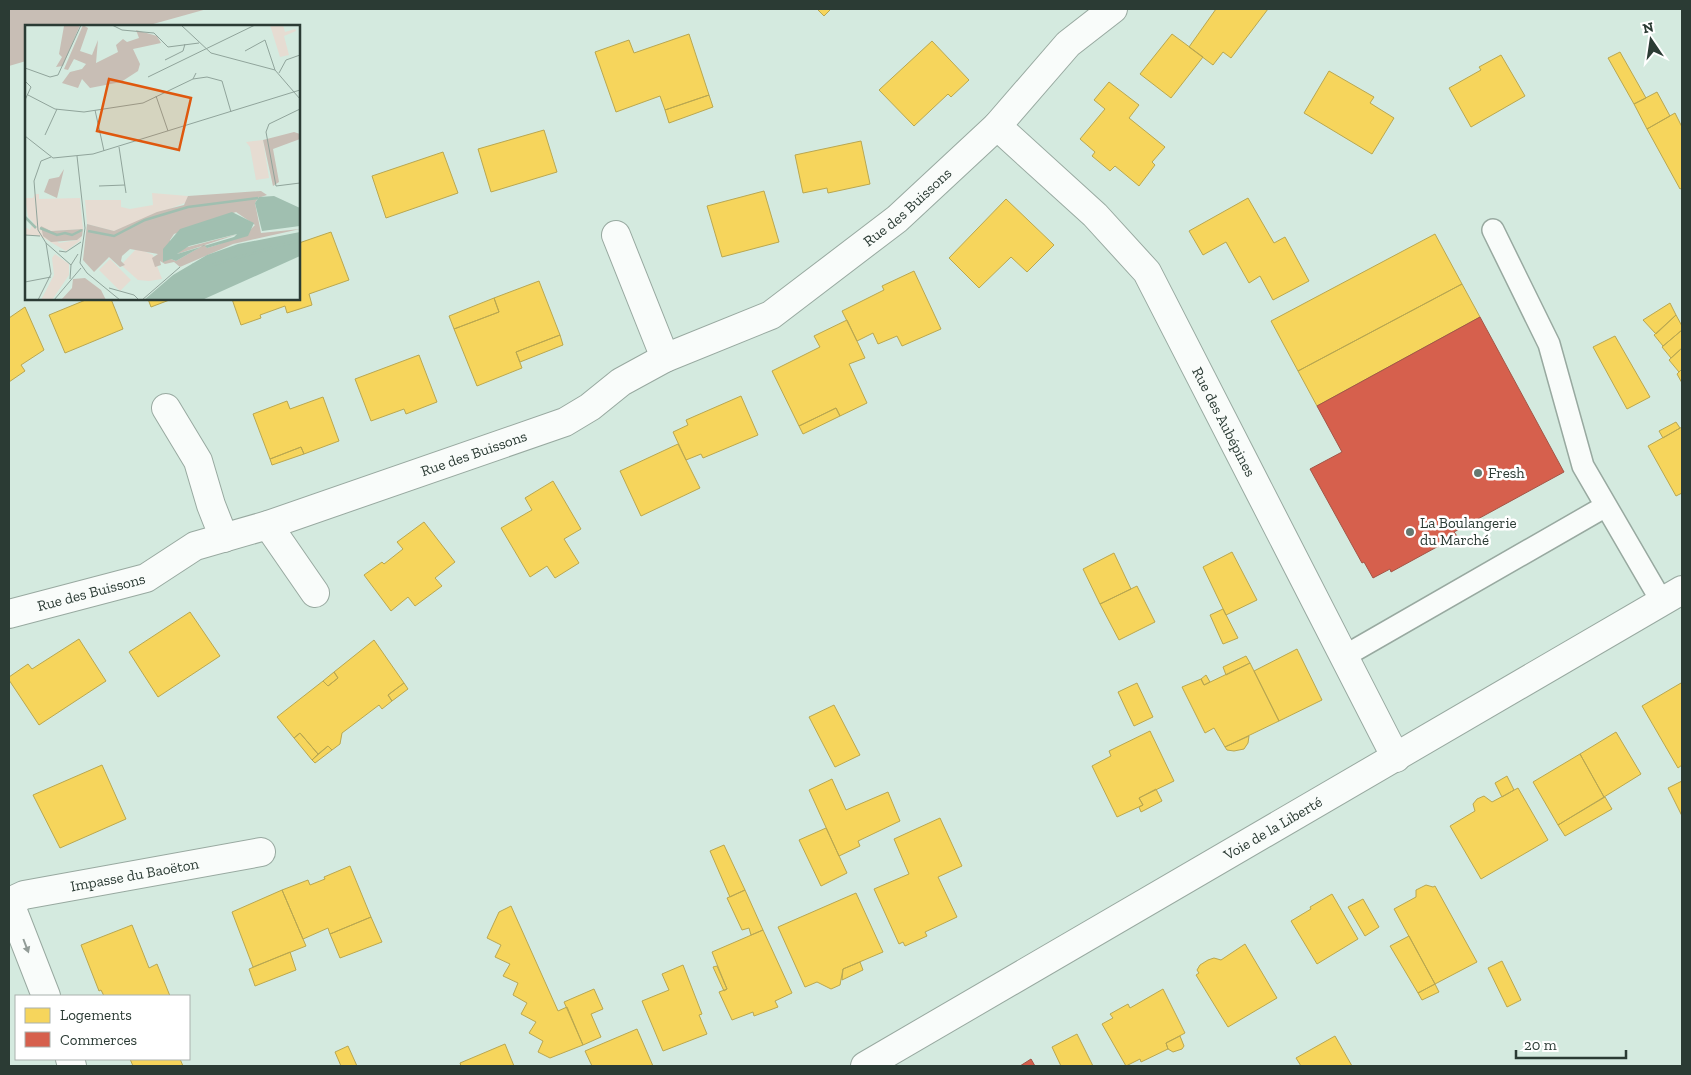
<svg xmlns="http://www.w3.org/2000/svg" width="1691" height="1075" font-family="'Zilla Slab',serif">
	<rect width="100%" height="100%" fill="#d4eadf"/>
	<path fill="#c8beb5" d="M9,9H207L146,26H26V61L9,66Z"/>
	<path fill="#f6d55c" stroke="#b9a750" d="M817,9H831L824,16Z
		M1216,9H1268L1231,58L1223,52L1213,65L1189,47Z
		M689,34L709,95L665,110L660,96L616,112L595,52L629,40L634,53Z
		M1172,34L1203,57L1171,98L1140,74Z
		M932,41L969,80L951,97L948,94L914,126L879,90Z
		M1620,52L1646,98L1634,104L1608,58Z
		M1501,55L1525,96L1471,127L1449,88L1481,70L1479,67Z
		M1329,71L1374,97L1370,103L1394,118L1372,154L1304,113Z
		M1109,82L1139,105L1129,118L1165,147L1152,162L1155,165L1139,186L1115,166L1110,171L1092,156L1095,152L1080,139L1105,109L1094,100Z
		M1657,92L1670,116L1647,129L1634,104Z
		M709,95L713,107L669,123L665,110Z
		M1675,113L1682,127V188L1680,189L1647,129Z
		M544,130L557,172L491,192L478,149Z
		M861,141L870,184L828,193L827,188L803,193L795,155Z
		M443,152L458,193L386,218L372,176Z
		M764,191L779,242L722,257L707,206Z
		M1248,198L1274,243L1285,237L1309,281L1273,300L1260,276L1249,283L1226,242L1203,255L1189,231Z
		M1006,199L1054,245L1027,272L1011,257L979,288L949,258Z
		M331,232L349,280L309,294L312,305L287,313L285,306L260,315L261,318L241,325L232,299H299V243Z
		M1435,234L1462,284L1298,371L1271,321Z
		M914,271L941,329L902,346L897,336L878,344L873,333L857,341L842,311L884,290L882,286Z
		M539,281L560,335L516,352L522,368L477,386L454,329L499,312L494,298Z
		M1462,284L1480,317L1317,406L1298,371Z
		M494,298L499,312L454,329L449,316Z
		M88,299H111L123,329L65,353L49,315Z
		M148,299H172L151,307Z
		M1670,303L1676,315L1656,334L1643,320Z
		M25,307L44,350L21,365L25,371L9,382V318Z
		M1676,315L1682,326V330L1663,346L1654,335Z
		M847,320L865,358L849,364L867,403L840,416L836,408L799,426L772,371L820,347L814,336Z
		M1682,330V348L1671,358L1662,347Z
		M560,335L563,345L520,362L516,352Z
		M1615,336L1650,397L1627,409L1593,347Z
		M1682,348V369L1679,372L1669,360Z
		M419,355L437,402L406,414L404,409L371,421L355,379Z
		M1682,369V383L1677,374Z
		M741,396L758,435L703,458L701,454L686,460L673,432L688,425L686,420Z
		M323,397L339,441L304,454L301,447L270,459L253,414L287,401L290,409Z
		M836,408L840,416L803,434L799,426Z
		M1676,422L1680,428L1663,438L1659,431Z
		M1682,427V493L1676,496L1648,446Z
		M678,444L700,488L641,516L620,471Z
		M301,447L304,454L272,465L270,459Z
		M553,481L581,529L564,539L579,563L555,578L547,566L530,577L501,528L532,510L525,498Z
		M424,522L455,562L435,578L442,586L415,606L408,597L391,611L364,575L382,562L384,564L403,549L397,542Z
		M1232,552L1257,600L1226,615L1203,567Z
		M1114,553L1131,589L1100,604L1083,569Z
		M1137,586L1155,622L1119,640L1100,604Z
		M1223,609L1238,638L1223,644L1210,615Z
		M190,612L220,656L158,697L129,652Z
		M79,639L106,681L39,725L9,680V677L28,664L32,669Z
		M374,640L404,683L388,695L392,701L382,709L379,705L342,733L340,744L332,750L328,746L318,754L300,733L294,738L277,717L323,681L328,686L338,678L334,672Z
		M1297,649L1322,700L1279,721L1254,671Z
		M1246,656L1250,663L1226,675L1223,667Z
		M1250,663L1279,721L1225,747L1214,728L1205,733L1182,687L1201,679L1204,685Z
		M334,672L338,678L328,686L323,681Z
		M1206,675L1210,682L1204,685L1201,679Z
		M404,683L408,689L392,701L388,695Z
		M1137,683L1153,717L1134,726L1118,692Z
		M1681,683L1682,686V765L1678,768L1642,706Z
		M834,705L860,755L835,767L809,717Z
		M1150,731L1174,781L1139,798L1143,805L1117,817L1092,766L1111,756L1109,751Z
		M1616,732L1641,774L1604,797L1580,754Z
		M300,733L318,754L312,760L294,738Z
		M1249,736L1248,743L1244,749L1234,751L1227,750L1225,747Z
		M328,746L332,750L315,763L312,760Z
		M1580,754L1604,797L1558,825L1533,782Z
		M102,765L126,819L60,848L33,795Z
		M1507,776L1514,790L1502,797L1495,783Z
		M832,779L846,810L888,792L900,821L858,841L860,846L839,856L809,790Z
		M1682,781V816L1668,788Z
		M1518,788L1548,840L1481,879L1450,826L1475,811L1473,804L1477,799L1484,796L1492,802Z
		M1156,789L1162,801L1141,812L1139,807L1143,805L1139,798Z
		M1605,797L1612,809L1565,836L1558,825Z
		M940,818L962,866L938,877L957,917L925,932L927,936L905,946L903,942L899,944L874,889L909,874L894,839Z
		M826,828L847,873L821,886L799,840Z
		M724,845L745,890L730,897L710,851Z
		M350,866L371,917L330,934L328,928L303,939L282,890L308,880L310,885L325,879L324,877Z
		M1426,885L1433,887L1435,886L1477,962L1435,984L1394,909L1416,897V890Z
		M282,890L306,946L253,967L232,912Z
		M745,890L763,930L751,935L749,928L742,930L727,898Z
		M856,893L883,952L843,969L840,985L831,989L817,982L805,987L778,927Z
		M1332,894L1358,939L1317,964L1291,921L1311,909L1310,907Z
		M1363,899L1379,927L1365,936L1348,907Z
		M511,906L558,1011L567,1007L583,1045L550,1058L538,1052L543,1041L529,1033L536,1022L521,1014L527,1003L513,995L518,983L503,976L510,964L495,957L501,945L487,938L499,912Z
		M371,917L382,942L340,958L330,934Z
		M132,925L149,968L157,964L170,996H104L101,990L99,991L81,945Z
		M763,930L792,993L775,1001L778,1007L754,1016L753,1012L732,1020L719,992L727,989L712,952Z
		M1409,936L1435,984L1418,993L1390,946Z
		M1245,944L1277,998L1228,1027L1196,975L1199,973L1197,970L1200,965L1208,960L1214,958L1221,960Z
		M290,952L296,970L255,986L249,969Z
		M1502,961L1521,1000L1507,1007L1488,968Z
		M860,962L863,970L842,980L843,969Z
		M683,965L702,1014L699,1015L707,1034L663,1051L642,1001L669,990L662,974Z
		M717,966L727,989L724,991L713,967Z
		M1435,984L1439,992L1422,1000L1418,993Z
		M594,989L603,1009L591,1014L601,1037L583,1045L564,1002Z
		M1163,989L1185,1033L1166,1043L1168,1049L1141,1062L1140,1059L1126,1066L1102,1024L1113,1018L1110,1014L1128,1004L1130,1008Z
		M637,1029L653,1066H592L585,1051Z
		M1077,1034L1093,1066H1061L1052,1047Z
		M1180,1036L1184,1046L1182,1049L1173,1052L1168,1049L1166,1043Z
		M1335,1036L1352,1066H1301L1296,1058Z
		M505,1044L514,1066H461L460,1063Z
		M348,1046L357,1066H341L335,1052Z
		M130,1059H180L183,1066H133Z"/>
	<path fill="#d6604d" stroke="#a35546" d="M1480,317L1564,472L1454,532L1457,536L1391,572L1390,569L1373,578L1364,562L1362,563L1310,469L1342,452L1317,406Z
		M1031,1059L1035,1066H1020Z"/>
	<g fill="none" stroke-linecap="round" stroke-linejoin="round">
		<g stroke="#98a9a0" stroke-width="24">
			<path id="lane" d="M1493,230L1549,344L1583,466L1662,602
				M1343,657L1606,506"/>
		</g>
		<g stroke="#98a9a0" stroke-width="30">
			<g id="street">
				<path id="s1" d="M997,126L1095,215L1147,272L1396,758"/>
				<path d="M616,235L665,358"/>
				<path d="M166,408L198,461L211,505L224,538"/>
				<path d="M268,525L315,593"/>
				<path id="s2" d="M9,614L146,578L195,546L268,525L565,422L590,407L621,382L665,358L771,315L897,219L997,126L1068,44L1113,9"/>
				<path d="M9,901L46,996"/>
				<path id="s3" d="M9,902L24,895L261,852"/>
				<path d="M70,1059L72,1066"/>
			</g>
		</g>
		<g stroke="#98a9a0" stroke-width="30">
			<g id="primary">
				<path id="s4" d="M865,1066L1682,590"/>
			</g>
		</g>
		<use href="#lane" stroke="#f9fcfa" stroke-width="21"/>
		<use href="#street" stroke="#f9fcfa" stroke-width="28"/>
		<use href="#primary" stroke="#f9fcfa" stroke-width="28"/>
	</g>
	<defs><path id="oneway-solid" d="M-6-.8H1V-3.2L6.5 0L1 3.2V.8H-6Z" transform="scale(1.25)"/></defs>
	<use fill="#929c97" href="#oneway-solid" transform="translate(26 946) rotate(69)"/>
	<g fill="#667870" stroke="#fff" stroke-width="2">
		<circle cx="1478" cy="473" r="5"/>
		<circle cx="1410" cy="532" r="5"/>
	</g>
	<g text-anchor="middle" stroke-width="5" stroke-linejoin="round" paint-order="stroke">
		<g font-size="15" fill="#2b3b34" stroke="#fff">
			<text dy="5" stroke="none"><textPath href="#s2" startOffset="998">Rue des Buissons</textPath></text>
			<text dy="5" stroke="none"><textPath href="#s1" startOffset="378">Rue des Aubépines</textPath></text>
			<text dy="5" stroke="none"><textPath href="#s2" startOffset="494">Rue des Buissons</textPath></text>
			<text dy="5" stroke="none"><textPath href="#s2" startOffset="85">Rue des Buissons</textPath></text>
			<text dy="5" stroke="none"><textPath href="#s4" startOffset="472">Voie de la Liberté</textPath></text>
			<text dy="5" stroke="none"><textPath href="#s3" startOffset="129">Impasse du Baoëton</textPath></text>
		</g>
		<g font-size="15" fill="#2b3b34" stroke="#fff" text-anchor="start">
			<text x="1488" y="478">Fresh</text>
			<text x="1420" y="528">La Boulangerie<tspan x="1420" dy="17">du Marché</tspan></text>
		</g>
	</g>
	<g transform="translate(25 25)">
		<rect width="275" height="275" fill="#d4eadf"/>
		<path d="M245,0H258L260,7L270,4L271,6L259,11L264,30L255,32ZM238,115L244,153L231,155L225,122L221,117ZM127,168L163,171L162,177L89,206L62,199L60,175H96V182L105,184L128,180ZM10,169H14V174L55,173L58,204L26,206L17,202L34,218L52,215L57,211L55,216L41,226L15,211L0,210V202L5,205L8,197L3,192L0,173H8ZM112,223L128,230L137,254L124,256L122,262L124,256L113,255L96,240ZM30,229L44,239V250L27,275H16L29,250L27,233ZM85,234L106,255L95,266L74,245Z" fill="#e6dcd2"/>
		<path d="M55,0L38,41L31,42L37,32L34,29L39,1ZM58,0L63,3L55,26L67,30L73,15L71,38L93,27L91,20L98,14L102,17L114,13L111,5L132,11L136,18L108,24L115,39L113,46L96,57L65,63L57,54L53,63L37,58L45,47L57,44L61,39L49,34L43,45L39,44ZM269,107L275,109V114L248,124L254,157L248,161L238,115ZM39,144L32,173L19,167L24,154L34,152ZM236,166L242,170L233,173L230,178L236,208L275,204L208,219L155,242L149,237L140,239L135,236L136,240L130,242L127,233L133,229L105,224L97,231L96,236L100,240L95,242L84,232L69,247L58,235L62,199L89,206L132,187L159,180L163,171ZM211,187L230,200L225,205L195,219L182,223L180,220L213,209L159,223L152,229L177,221L151,236L146,234L145,215L149,209ZM16,201L26,206L58,204L57,211L52,215L26,217L18,211ZM60,253L76,265L81,275H36L47,263L48,254Z" fill="#c8beb5" fill-rule="evenodd"/>
		<path d="M249,171L275,183V201L237,206L230,178L234,172ZM207,187L229,198L223,211L182,223L179,220L151,236L146,234L138,237V224L155,204ZM212,209L209,212L152,229L164,221ZM275,207V231L177,275H119L148,250L182,230L213,219Z" fill="#a0bfb0" fill-rule="evenodd"/>
		<path fill="none" stroke="#a0bfb0" stroke-width="2.5" d="M0,192L11,203M15,203L32,210L40,208L47,210L57,205M63,206L89,211L120,195L163,182L233,173M167,240H187L275,215"/>
		<path fill="none" stroke="#90a49b" stroke-width="1" d="M87,0L97,5L129,8L143,22L174,18M156,0L186,28L250,45L275,74M220,26L240,15L250,45M140,35L158,26L160,19M0,43L25,52L33,50L56,0M254,48L261,35L275,30M123,52L230,0M168,54L182,52L197,56L206,87M0,56L6,62L0,75M3,70L30,84L59,87L118,78L168,54L171,48M131,71L143,106M275,84L244,99L241,107L251,161L275,158M70,85L79,126M20,110L32,84M0,111L28,133L68,129L275,65M94,122L101,168M52,131L60,203L55,238L62,248L95,275M26,132L16,136L9,156L13,205L21,218L46,240M74,161L100,160M0,210L15,211M34,226L41,227L56,217M45,254L46,240L53,229M0,257L26,252M84,263L109,270L114,275M13,275L26,249L21,218M29,275L56,243M117,275L155,242"/>
		<path fill="#df580e" fill-opacity="0.15" stroke="#df580e" stroke-width="2.5" d="M84,54L166,73L154,125L72,106Z"/>
		<rect width="275" height="275" fill="none" stroke="#2b3b34" stroke-width="2.5"/>
	</g>
	<rect width="1691" height="1075" fill="none" stroke="#2b3b34" stroke-width="20"/>
	<rect x="15" y="995" width="175" height="65" fill="#ffffff" stroke="#aab1ae"/>
	<rect x="25" y="1008" width="25" height="15" fill="#f6d55c" stroke="#aab1ae"/>
	<text x="60" y="1020" font-size="15" fill="#2b3b34">Logements</text>
	<rect x="25" y="1032" width="25" height="15" fill="#d6604d" stroke="#aab1ae"/>
	<text x="60" y="1045" font-size="15" fill="#2b3b34">Commerces</text>
	<g transform="translate(1651 40) rotate(347)" stroke="#ffffff" stroke-width="4" paint-order="stroke">
	<path d="M0-4L9 19L0 12L-9 19Z" fill="#2b3b34"/>
	<text y="-8" font-size="14" font-weight="bold" text-anchor="middle" fill="#2b3b34">N</text>
	</g>
	<path d="M1516 1050v8h110v-8" fill="none" stroke="#2b3b34" stroke-width="2.5"/>
	<text x="1524" y="1050" font-size="15" fill="#2b3b34" stroke="#ffffff" stroke-width="4" paint-order="stroke">20 m</text>
</svg>
